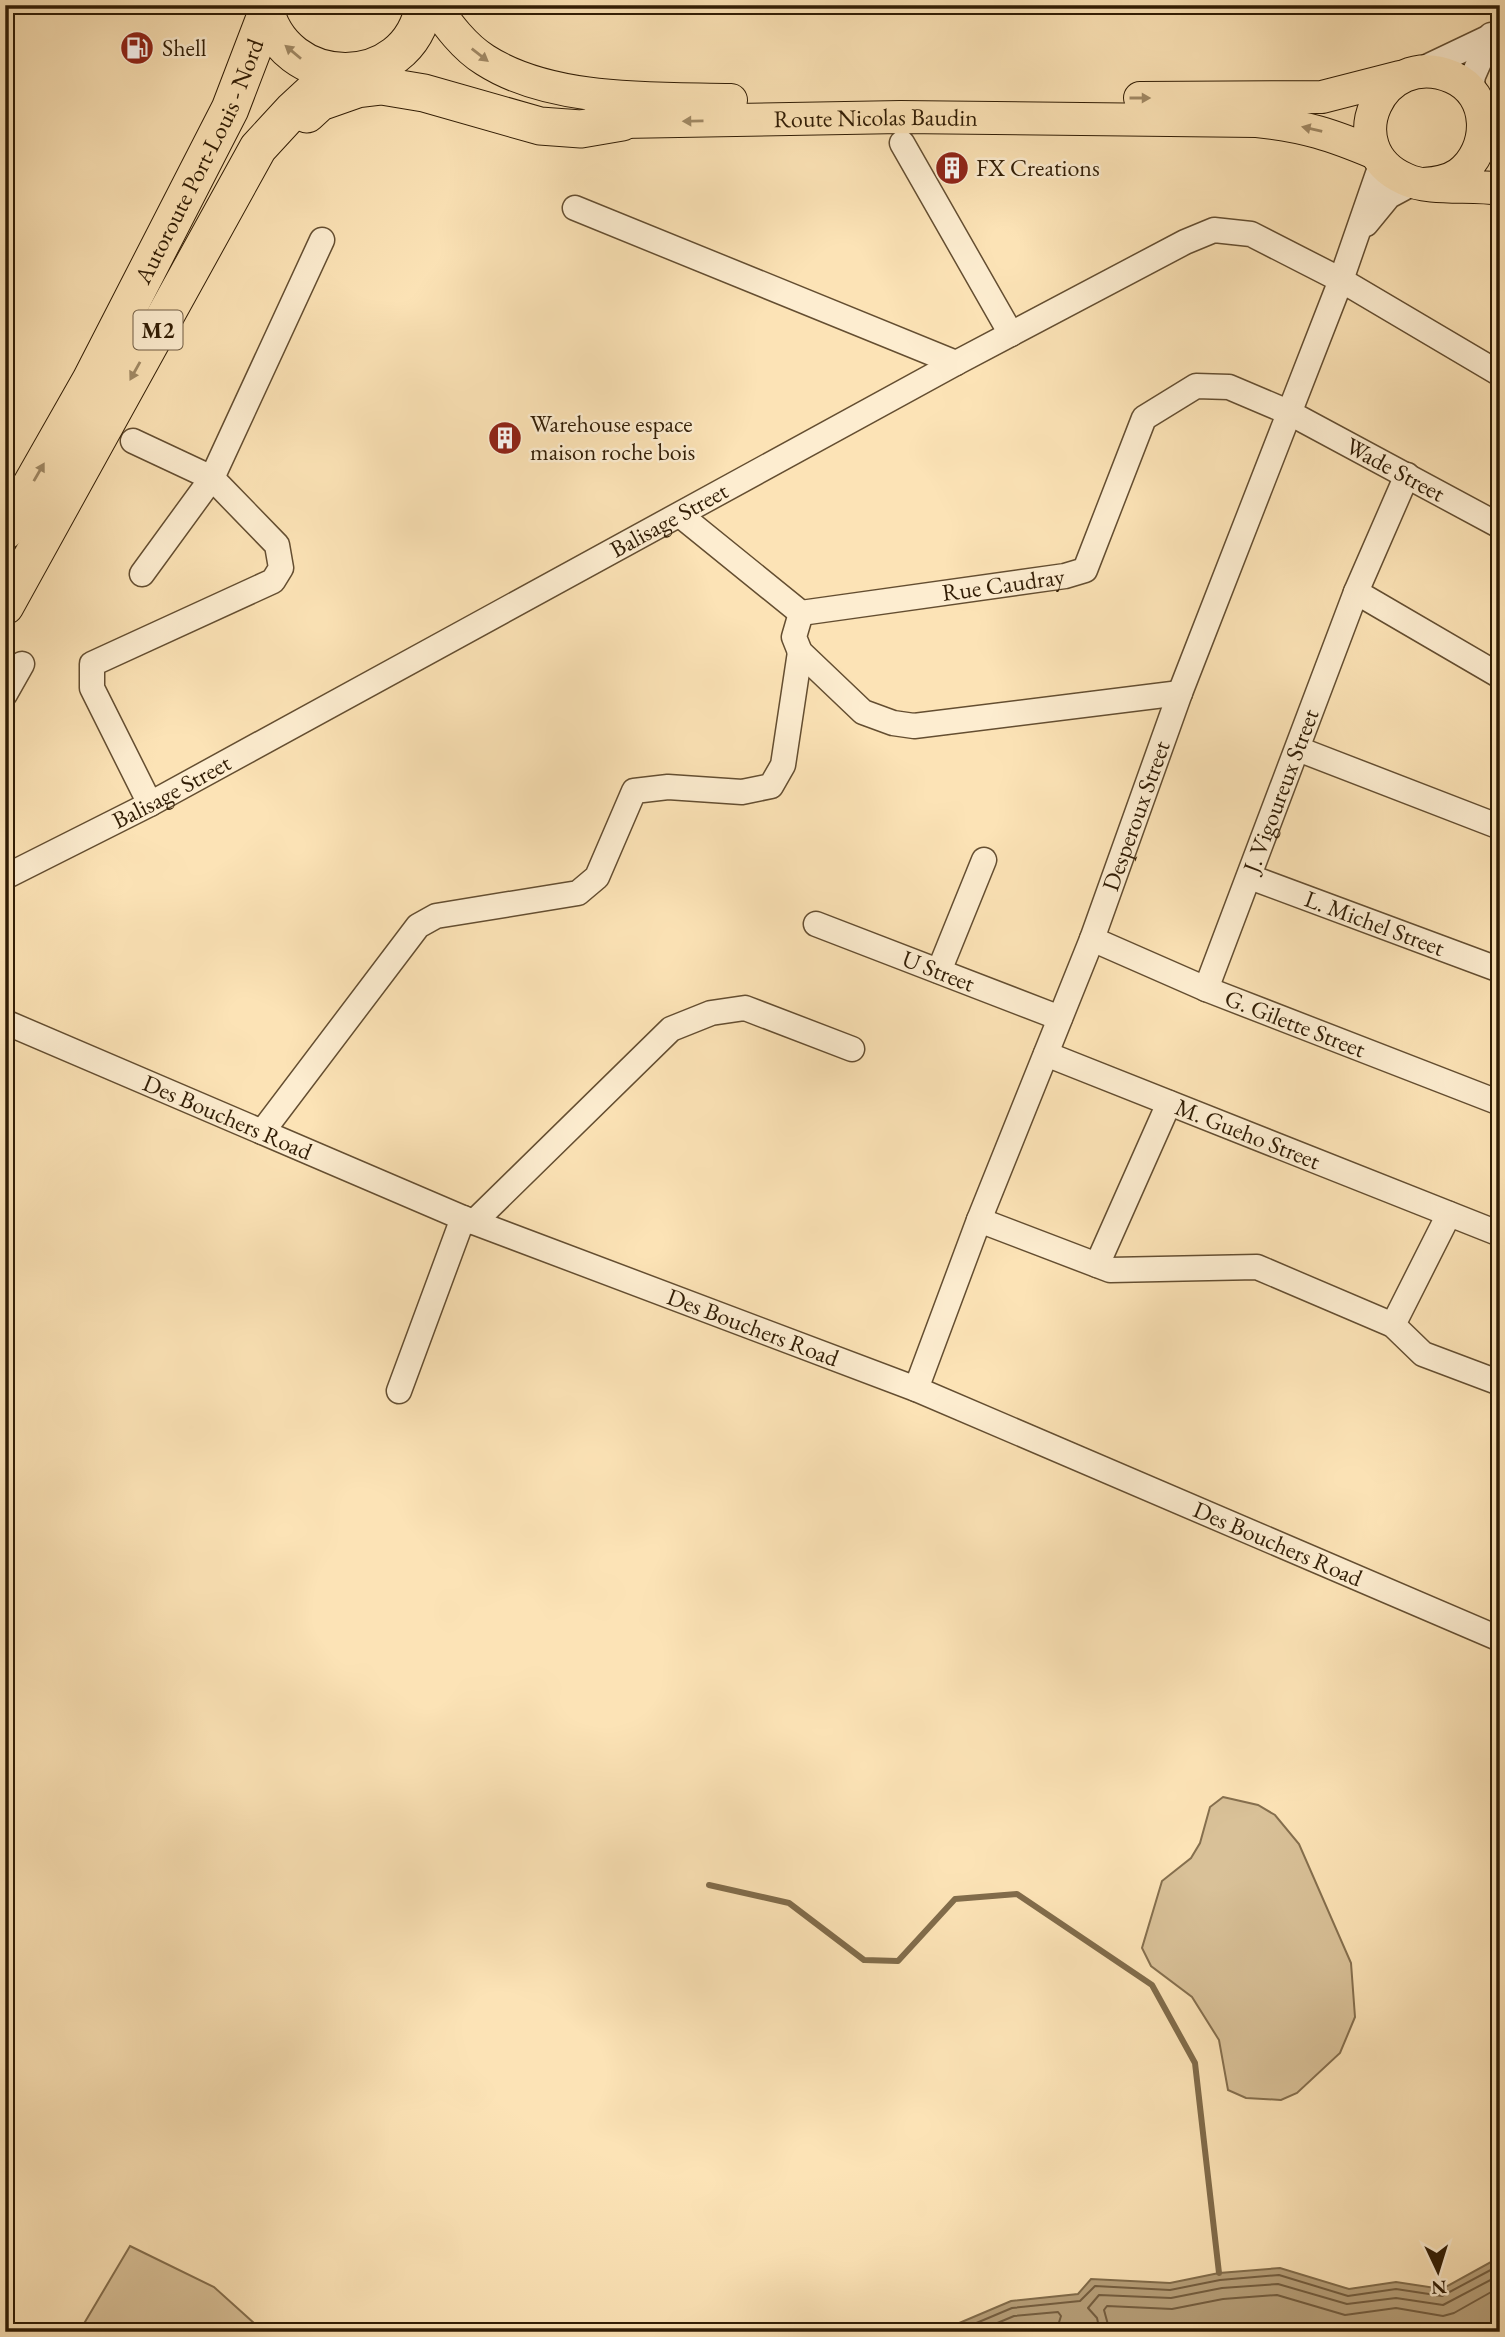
<svg xmlns="http://www.w3.org/2000/svg" width="1505" height="2337" font-family="'EB Garamond',serif">
	<rect width="100%" height="100%" fill="#fce3b6"/>
	<filter id="stains"><feTurbulence type="fractalNoise" baseFrequency=".00286" numOctaves="4"/><feColorMatrix values="0 0 0 0 .2 0 0 0 0 .09 0 0 0 0 .02 0 0 0 .5 -.17"/></filter>
	<radialGradient id="worn" r=".72"><stop offset=".6" stop-color="#630" stop-opacity="0"/><stop offset="1" stop-color="#630" stop-opacity=".3"/></radialGradient>
	<path fill="#d9c198" stroke="#856f4e" stroke-width="2" d="M1223,1797L1258,1805L1275,1815L1299,1844L1351,1963L1355,2017L1340,2053L1297,2093L1281,2100L1246,2098L1228,2090L1219,2040L1192,1997L1151,1966L1142,1948L1162,1881L1191,1858L1200,1843L1210,1807Z
		M130,2246L214,2287L264,2332H79Z"/>
	<path fill="#b7a07a" stroke="#816c4b" stroke-width="2" d="M1500,2257V2332H1085L1082,2324L1065,2332H938L1011,2301L1078,2294L1091,2279L1170,2283L1219,2273L1280,2268L1349,2289L1396,2282L1442,2289Z"/>
	<g fill="none" stroke-linecap="round" stroke-linejoin="round">
		<path stroke="#745e40" stroke-width="2" d="M955,2332L1012,2308L1080,2301L1095,2286L1170,2290L1220,2280L1279,2275L1348,2296L1396,2289L1442,2296L1500,2265
			M976,2332L1014,2316L1058,2312L1061,2316L1056,2332
			M1100,2332L1097,2318L1088,2308L1099,2295L1171,2298L1222,2288L1278,2284L1347,2304L1396,2298L1443,2305L1500,2275
			M1110,2332L1104,2310L1107,2306L1172,2309L1223,2299L1277,2295L1345,2315L1396,2308L1443,2316L1454,2313L1500,2287"/>
		<path stroke="#816c4b" stroke-width="6" d="M709,1885L789,1903L864,1960L898,1961L955,1899L1017,1894L1152,1985L1195,2063L1219,2273"/>
		<g stroke="#644e31" stroke-width="27">
			<g id="minor">
				<path d="M1418,71L1500,32"/>
				<path d="M1471,91L1473,76L1491,35"/>
				<path d="M902,143L1011,334"/>
				<path d="M575,208L956,363"/>
				<path d="M1366,224L1389,196L1415,182"/>
				<path d="M133,441L212,478L277,545L281,568L273,581L92,664V688L150,804"/>
				<path id="s1" d="M680,515L801,613L1065,576L1085,570L1144,418L1196,386L1229,387L1288,412L1500,526"/>
				<path d="M142,574L212,478L322,240"/>
				<path d="M1356,592L1500,676"/>
				<path d="M801,613L794,637L800,652L863,712L893,723L914,726L1180,693"/>
				<path d="M5,694L22,664"/>
				<path d="M1298,749L1500,827"/>
				<path id="s2" d="M5,877L150,804L956,363L1185,242L1214,230L1251,234L1341,280L1500,374"/>
				<path id="s3" d="M1250,877L1500,970"/>
				<path id="s4" d="M816,924L1060,1018"/>
				<path id="s5" d="M1092,939L1206,989L1500,1103"/>
				<path d="M939,971L984,860"/>
				<path id="s6" d="M1206,989L1356,592L1407,475"/>
				<path id="s7" d="M5,1022L463,1218L916,1389L1500,1639"/>
				<path id="s8" d="M1046,1054L1500,1234"/>
				<path d="M262,1132L418,926L436,916L578,893L597,877L634,791L668,787L742,792L771,786L783,765L800,652"/>
				<path d="M979,1220L1110,1270L1257,1267L1393,1325L1423,1354L1500,1383"/>
				<path d="M474,1222L671,1029L711,1013L745,1008L852,1049"/>
				<path d="M1097,1265L1169,1103"/>
				<path d="M1393,1325L1449,1214"/>
				<path id="s9" d="M916,1389L979,1220L1092,939L1180,693L1341,280L1382,162"/>
				<path d="M399,1391L463,1218"/>
			</g>
		</g>
		<g stroke="#311d05" stroke-width="34">
			<g id="major">
				<path d="M434,5C448,25 464,47 485,60C552,103 655,98 731,100"/>
				<path d="M1140,98L1322,97L1400,77"/>
				<path id="s10" d="M598,119L622,122L901,117L1257,121C1305,126 1332,135 1375,153"/>
				<path d="M1424,184C1437,183 1449,181 1459,174C1492,150 1492,94 1452,77C1381,47 1335,148 1405,179C1430,191 1471,184 1500,189"/>
			</g>
		</g>
		<g stroke="#311d05" stroke-width="39">
			<g id="highway">
				<path d="M264,5C282,93 409,94 424,5"/>
				<path d="M307,114L320,102L357,89L382,86L424,93L540,126L581,129L622,122"/>
				<path id="s11" d="M5,531L91,380L230,109L266,15"/>
				<path d="M5,606L258,148L293,110L334,72"/>
			</g>
		</g>
		<use href="#minor" stroke="#fdedd0" stroke-width="24"/>
		<use href="#major" stroke="#fce3b6" stroke-width="32"/>
		<use href="#highway" stroke="#fce3b6" stroke-width="37"/>
	</g>
	<defs><path id="oneway-solid" d="M-6-.8H1V-3.2L6.5 0L1 3.2V.8H-6Z" transform="scale(1.75)"/></defs>
	<g fill="#a18a66">
		<use href="#oneway-solid" transform="translate(293 52) rotate(-140)"/>
		<use href="#oneway-solid" transform="translate(480 55) rotate(38)"/>
		<use href="#oneway-solid" transform="translate(1140 98)"/>
		<use href="#oneway-solid" transform="translate(693 121) rotate(179)"/>
		<use href="#oneway-solid" transform="translate(1312 129) rotate(-167)"/>
		<use href="#oneway-solid" transform="translate(135 371) rotate(119)"/>
		<use href="#oneway-solid" transform="translate(39 472) rotate(-60)"/>
	</g>
	<defs>
		<g id="fuel-disc" transform="scale(1.75)"><circle r="9.5" fill="#8f2418" stroke="#fdedd0"/><path d="M-5.5-6h7V0h2V4h1.3V-2.5L3-4.5l.8-.8L6-3V5H2.5V1h-1V6h-7ZM-4.2-4.7v3.2H.2V-4.7Z" fill="#fff"/></g>
		<g id="building-disc" transform="scale(1.75)"><circle r="9.5" fill="#8f2418" stroke="#fdedd0"/><path d="M-4-6H4V6H1V3H-1V6H-4ZM-2.5-4.3h1.7v1.8h-1.7ZM.8-4.3h1.7v1.8H.8ZM-2.5-1h1.7V.8h-1.7ZM.8-1h1.7V.8H.8Z" fill="#fff"/></g>
	</defs>
	<g fill-rule="evenodd">
		<use href="#fuel-disc" x="137" y="48"/>
		<use href="#building-disc" x="952" y="168"/>
		<use href="#building-disc" x="505" y="438"/>
	</g>
	<g text-anchor="middle" stroke-width="5" stroke-linejoin="round" paint-order="stroke">
		<rect fill="#fdedd0" stroke="#6e5b42" stroke-width="2" x="133.5" y="310.5" width="49" height="39" rx="5"/>
		<g font-size="23" font-weight="bold" fill="#311d05">
			<text x="158" y="338">M2</text>
		</g>
		<g font-size="24" fill="#311d05" stroke="#fdedd0" text-anchor="start">
			<text x="162" y="56">Shell</text>
			<text x="976" y="176">FX Creations</text>
			<text x="530" y="432">Warehouse espace<tspan x="530" dy="28">maison roche bois</tspan></text>
		</g>
		<g font-size="24" fill="#311d05" stroke="#fdedd0">
			<text dy="8" stroke="none"><textPath href="#s10" startOffset="278">Route Nicolas Baudin</textPath></text>
			<text dy="8" stroke="none"><textPath href="#s11" startOffset="418">Autoroute Port-Louis - Nord</textPath></text>
			<text dy="8" stroke="none"><textPath href="#s1" startOffset="886">Wade Street</textPath></text>
			<text dy="8" stroke="none"><textPath href="#s2" startOffset="754">Balisage Street</textPath></text>
			<text dy="8" stroke="none"><textPath href="#s1" startOffset="360">Rue Caudray</textPath></text>
			<text dy="8" stroke="none"><textPath href="#s2" startOffset="187">Balisage Street</textPath></text>
			<text dy="8" stroke="none"><textPath href="#s6" startOffset="212">J. Vigoureux Street</textPath></text>
			<text dy="8" stroke="none"><textPath href="#s9" startOffset="614">Desperoux Street</textPath></text>
			<text dy="8" stroke="none"><textPath href="#s3" startOffset="133">L. Michel Street</textPath></text>
			<text dy="8" stroke="none"><textPath href="#s4" startOffset="131">U Street</textPath></text>
			<text dy="8" stroke="none"><textPath href="#s5" startOffset="220">G. Gilette Street</textPath></text>
			<text dy="8" stroke="none"><textPath href="#s7" startOffset="242">Des Bouchers Road</textPath></text>
			<text dy="8" stroke="none"><textPath href="#s8" startOffset="217">M. Gueho Street</textPath></text>
			<text dy="8" stroke="none"><textPath href="#s7" startOffset="808">Des Bouchers Road</textPath></text>
			<text dy="8" stroke="none"><textPath href="#s7" startOffset="1376">Des Bouchers Road</textPath></text>
		</g>
	</g>
	<rect width="1505" height="2337" fill="none" stroke="#fce3b6" stroke-width="28"/>
	<rect x="7" y="7" width="1491" height="2323" fill="none" stroke="#311d05" stroke-width="3.5"/>
	<rect x="14" y="14" width="1477" height="2309" fill="none" stroke="#311d05" stroke-width="2"/>
	<g transform="translate(1438 2271) rotate(176)" stroke="#fdedd0" stroke-width="5" paint-order="stroke">
	<path d="M0-5L12 26L0 18L-12 26Z" fill="#311d05"/>
	<text y="-10" font-size="19" font-weight="bold" text-anchor="middle" fill="#311d05">N</text>
	</g>
	<rect width="100%" height="100%" filter="url(#stains)"/>
	<rect width="100%" height="100%" fill="url(#worn)"/>
</svg>
